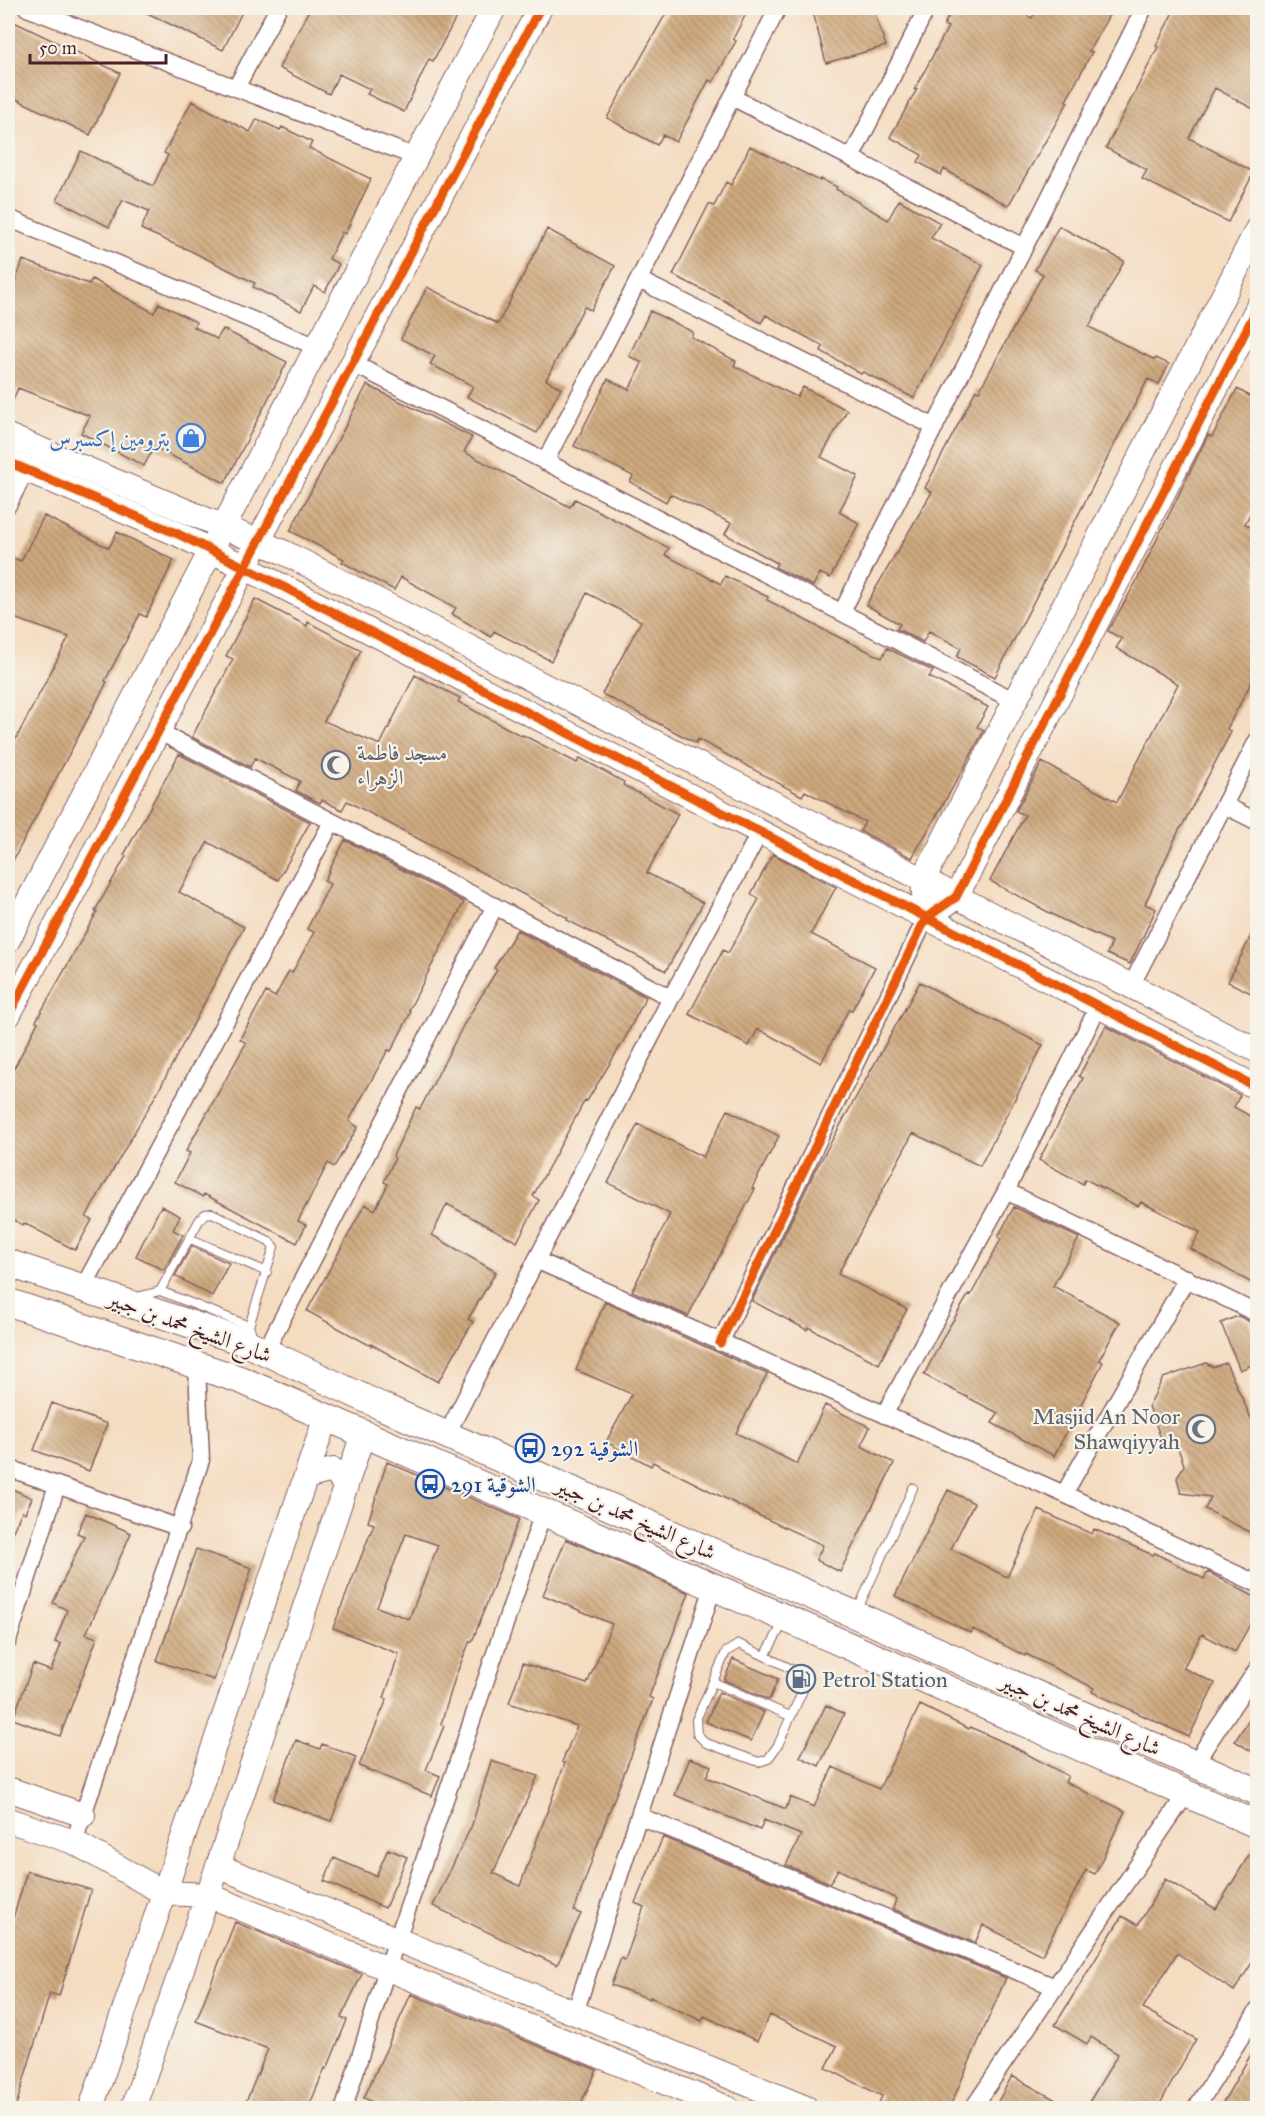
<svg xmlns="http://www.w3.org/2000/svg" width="1265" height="2116" font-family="'IM FELL Great Primer',Amiri,serif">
	<defs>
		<pattern id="building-back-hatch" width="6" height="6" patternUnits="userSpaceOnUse" patternTransform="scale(1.5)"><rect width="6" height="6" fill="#cea97e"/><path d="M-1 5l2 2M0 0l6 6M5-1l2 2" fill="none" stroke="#a98967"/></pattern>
	</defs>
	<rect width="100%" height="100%" fill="#f7f3e8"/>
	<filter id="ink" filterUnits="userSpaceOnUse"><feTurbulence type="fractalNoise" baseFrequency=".0167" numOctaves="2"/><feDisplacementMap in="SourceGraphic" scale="12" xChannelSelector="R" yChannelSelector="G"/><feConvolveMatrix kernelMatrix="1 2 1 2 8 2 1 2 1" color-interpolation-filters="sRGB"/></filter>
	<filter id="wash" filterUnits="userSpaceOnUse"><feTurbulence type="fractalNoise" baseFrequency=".008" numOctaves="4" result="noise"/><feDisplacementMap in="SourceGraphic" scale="24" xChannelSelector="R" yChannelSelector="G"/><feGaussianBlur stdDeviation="1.35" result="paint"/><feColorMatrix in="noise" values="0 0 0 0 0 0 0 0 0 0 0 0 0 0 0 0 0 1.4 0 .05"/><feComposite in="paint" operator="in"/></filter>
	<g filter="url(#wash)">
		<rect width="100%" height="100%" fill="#f4dcc1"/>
		<g id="blocks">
			<path fill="url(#building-back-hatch)" fill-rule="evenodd" d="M137,8H244L223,50Z
				M310,8H461L433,61L429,59L404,112L367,94L370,89L339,74L329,94L279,68Z
				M669,8H749L733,39L736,41L713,82L709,80L676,142L663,135L657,145L607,118Z
				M812,8H873L886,46L826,63Z
				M953,8H1012L1032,18L1038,8H1113L1089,51L1092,52L1066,101L1068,102L1008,206L944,169L941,175L918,162L922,155L890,137L917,89H915L948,27L944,25Z
				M1175,8H1257V111L1215,88L1189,138L1254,172L1228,222L1142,179L1147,170L1106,148L1158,47L1156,46Z
				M8,19L120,73L90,135L8,95Z
				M192,101L250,132L257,119L280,130L282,127L312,142L309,148L371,179L345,234L342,232L329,259L339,264L325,292L314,286L301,311L253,287L255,283L183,247V248L141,229L149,211L123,200L109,227L57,200L81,151L153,186L168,155L164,153Z
				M750,146L820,181L821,179L837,187L836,189L888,220L899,200L940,223L931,238L983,265L914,398L863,372L861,374L821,351L823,346L766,315L761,323L725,301L673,275L709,204L714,206L726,182L731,185Z
				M1059,226L1124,261L1089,327L1155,360L1156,358L1169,364L1159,384L1148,379L995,677L957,657L961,648L929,631L923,642L897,629L900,624L866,605L932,492L925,488L976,390L979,391L1043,274L1035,270Z
				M547,229L615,266L591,310L584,307L546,380L561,388L537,433L467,397L473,386L430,364L435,356L401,339L427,287L498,324Z
				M23,260L89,284L92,279L154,313L159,303L196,322L194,327L217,339L223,329L287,362L225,483L154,447L144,466L81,433L90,416L18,388L8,413V302Z
				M650,311L693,332L691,337L736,361L734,366L797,397L803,387L847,410L821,457L858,476L839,512L859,523L830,578L820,573L813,586L775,567L777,563L725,534L731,523L670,494L666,502L630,482L633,476L574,446L608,379L629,390L642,363L629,356Z
				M367,385L472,437L464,452L570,507L575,499L669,548L665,555L721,584L725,576L768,597L767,600L826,631L882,658L887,648L933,671L929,677L988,707L977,727L984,730L964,768L912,858L860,831L865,822L805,791L802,796L698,739L696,743L602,694L641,621L587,593L551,661L494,631L491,637L452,614L456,608L401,577L394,590L342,562L344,559L290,531Z
				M1237,389L1257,400V500L1245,524L1257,530V671L1227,729L1231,732L1181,828H1180L1145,904L1156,909L1130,964L1107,954L1112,942L1063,920L990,881L1025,815L1016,811L1042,762L1117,802L1178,684L1116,648L1122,639L1108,631L1136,582L1208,435L1212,437Z
				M44,516L109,548L117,532L174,560L146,617L140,614L105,681L107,682L8,870V754L69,637L8,616V556L21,561Z
				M255,599L307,626L308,622L361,650L324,721L380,745L415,675L460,698L458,702L522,736L523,735L577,763L580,758L624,782L623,785L678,814L647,873L703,903L666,971L567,920L568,918L347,801L342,810L322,800L320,803L296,791L300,781L255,758L250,767L192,737L233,659L226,656Z
				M179,754L310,822L278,880L208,842L179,892L244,927L161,1086L86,1217L92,1220L75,1250L24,1223L23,1225L8,1217V1080L38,1022L36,1021L97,912L95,911L126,856L124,855Z
				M345,840L464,902L409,1010L411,1012L391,1051L388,1050L349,1121L358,1127L334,1167L328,1163L298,1221L306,1225L297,1243L204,1194L203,1197L175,1182L190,1153L186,1151L246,1043L240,1039L266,992L275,997L289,971L292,973L314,932L307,929L330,884L324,881Z
				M773,854L836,887L811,934L875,967L852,1010L849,1009L821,1063L758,1029L749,1046L689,1014L723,950L728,953L759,899L751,894Z
				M1257,924V996L1228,982Z
				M517,930L646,997L623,1042L587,1101L585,1100L533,1196L539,1200L517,1242L447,1204L432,1235L496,1272L468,1319L473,1322L438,1382L371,1344V1346L307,1311L365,1204L375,1210L388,1184L384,1182L395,1158L393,1156L416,1107L420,1109L464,1024L497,970L494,968Z
				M920,982L985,1017V1016L1043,1045L980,1166L913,1133L838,1274L907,1309L879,1364L808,1327L807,1330L752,1301L816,1169Z
				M1106,1026L1240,1095L1234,1107L1257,1120V1286L1191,1249L1200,1232L1141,1202L1138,1206L1085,1179L1083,1184L1039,1160L1083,1078L1079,1076Z
				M728,1110L779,1136L752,1188L755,1189L688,1316L632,1291L670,1214L608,1183L638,1124L703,1157Z
				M161,1206L180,1216L173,1230L183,1235L164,1270L136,1256Z
				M1014,1207L1079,1238L1053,1286L1120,1322L1099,1360L1103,1362L1054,1456L992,1423L998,1413L924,1375L946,1332L969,1294L971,1295L1001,1239L998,1237Z
				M192,1246L229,1263L212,1296L175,1276Z
				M605,1302L767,1374L736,1433L797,1464L825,1405L870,1427L861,1446L894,1463L840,1572L816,1560L823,1545L760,1516L653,1462L651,1466L606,1442L632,1394L576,1370Z
				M1238,1316L1249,1321L1257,1342V1363L1240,1370L1221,1323Z
				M1206,1363L1213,1367L1226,1363L1257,1431V1536L1205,1509L1211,1497L1181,1493L1177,1478L1184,1465L1178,1448L1162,1441L1149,1406L1163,1378Z
				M52,1403L107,1424L89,1471L34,1450Z
				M387,1462L519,1519L472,1642L470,1641L456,1675L441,1724L444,1726L426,1770L440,1776L432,1796L359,1766L387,1699L384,1698L399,1654L333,1628L374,1524L368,1522ZM406,1534L438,1545L409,1619L377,1607Z
				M8,1487L32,1498L25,1513L22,1511L8,1542Z
				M948,1490L974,1503L951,1549L1007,1577L1039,1510L1092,1534L1094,1529L1153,1555L1155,1553L1204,1579L1208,1572L1257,1598V1611L1235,1652L1202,1634L1183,1668L1215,1683L1189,1737L1092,1692L1094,1688L1026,1654L1025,1656L973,1629L971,1633L895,1596Z
				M86,1513L131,1533L86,1634L97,1638L60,1736L13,1719L33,1664L51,1671L61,1644L55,1642L67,1610L53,1603L84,1536L77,1533Z
				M566,1539L689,1593L649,1697L653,1699L609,1812L574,1911L581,1914L557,1965L433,1906L472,1825L491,1761L538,1776L493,1873L520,1886L565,1763L562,1762L577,1726L509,1703L523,1663L587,1684L612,1624L543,1595Z
				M196,1549L252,1568L214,1680L157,1661Z
				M733,1659L778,1679L769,1700L724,1680Z
				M719,1692L764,1712L751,1741L706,1722Z
				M826,1705L844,1714L819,1766L800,1757Z
				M920,1705L969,1729L970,1727L1010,1745L1068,1776L1065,1782L1125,1811L1095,1874L1086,1870L1042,1955L983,1925L975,1943L893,1909L896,1899L838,1869L830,1883L786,1865L801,1835L764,1820L760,1830L675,1795L690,1758L711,1766L706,1777L786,1809L790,1797L814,1807L833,1767L879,1789Z
				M1257,1707V1755L1235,1741Z
				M296,1740L320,1749L322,1744L356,1757L331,1821L273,1800Z
				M663,1837L1006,1978L949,2109H887L878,2105L882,2096L826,2068L837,2046L770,2015L757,2041L704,2016L702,2021L650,1997V1999L611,1985L621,1958L625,1960L644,1907L635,1903Z
				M1257,1842V1955L1234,1991L1177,1953L1143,2008L1196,2039L1157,2109H1085L1118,2054L1091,2037L1087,2044L1055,2025L1122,1916L1138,1925L1165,1879L1216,1909Z
				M388,1849L407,1857L385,1908L324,1881L334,1858L376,1876Z
				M27,1871L91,1890L59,1996L50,1993L15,2109H8V1936Z
				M235,1922L362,1974L341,2018L347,2020L327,2069L325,2068L308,2109H243L268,2049L196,2021Z
				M411,1994L597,2070L578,2109H387L364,2098Z
				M1257,2044V2109H1219Z
				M1012,2076L1072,2109H994Z"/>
		</g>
	</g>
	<g filter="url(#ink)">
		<use href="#blocks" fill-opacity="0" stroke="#866160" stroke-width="1.5"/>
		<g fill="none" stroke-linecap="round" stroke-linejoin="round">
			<g stroke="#866160" stroke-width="10">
				<path id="lane" d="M189,1238L267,1272
					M160,1291L200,1219L205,1214L212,1213L269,1241L274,1247L249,1326
					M137,1297L160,1291L249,1326L251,1331
					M857,1611L913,1488
					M739,1644L796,1671L802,1677L803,1690L778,1745L768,1759L759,1762L706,1743L697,1734L696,1720L726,1652Z
					M765,1656L783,1623
					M713,1682L790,1716"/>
			</g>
			<g stroke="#866160" stroke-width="19">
				<path id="street" d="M27,8L416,157
					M236,88L278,8
					M732,97L1024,247
					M851,158L927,8
					M8,218L317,347
					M639,280L935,427
					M352,363L1015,701
					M545,462L778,8
					M8,505L26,470
					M842,612L1144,8
					M158,731L671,998
					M1224,805L1258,822
					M1131,986L1258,739
					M1006,1191L1258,1314
					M536,1260L1064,1494L1258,1584
					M83,1288L332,822
					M720,1343L926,918
					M265,1352L495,906
					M884,1415L1006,1191L1098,1007
					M447,1434L671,998L760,832
					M8,1468L180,1528
					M1064,1494L1187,1278
					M8,1641L57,1485
					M1194,1764L1258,1668
					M639,1816L1055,1987
					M74,1842L201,1460L197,1366
					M575,2013L713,1587
					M344,2108L387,1969L543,1513
					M973,2108L1186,1794
					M1196,2108L1258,2010"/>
			</g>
			<g stroke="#866160" stroke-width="26">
				<path id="secondary" d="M1258,228L923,880L926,918L956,897L1258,307
					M8,436L283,552L1258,1051
					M8,462L178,534L268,579L1258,1088
					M8,940L494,8
					M8,1016L540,8
					M306,1477L333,1470L346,1486
					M8,1789L83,1815
					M8,1820L74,1842L164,1893L208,1895L727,2108
					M218,1866L806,2108
					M91,2108L326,1417
					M133,2108L218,1866L363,1434"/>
			</g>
			<g stroke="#866160" stroke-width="29">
				<path id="primary" d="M8,1263L247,1343L383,1407L1258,1792
					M8,1302L241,1380L1258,1825"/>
			</g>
			<use href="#lane" stroke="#fff" stroke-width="8"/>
			<use href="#street" stroke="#fff" stroke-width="16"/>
			<use href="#secondary" stroke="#fff" stroke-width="24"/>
			<use href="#primary" stroke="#fff" stroke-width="27"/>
			<g stroke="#f7f3e8" stroke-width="13">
				<path id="cycleway" d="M8,462L178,534L268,579L1258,1088
					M8,1016L540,8
					M720,1343L926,918L956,897L1258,307"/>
			</g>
			<use href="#cycleway" stroke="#e8590c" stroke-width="9"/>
		</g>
	</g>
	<defs>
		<g id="shop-ring" transform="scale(1.5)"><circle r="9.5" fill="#f7f3e8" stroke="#3f7fe0" stroke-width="1.5"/><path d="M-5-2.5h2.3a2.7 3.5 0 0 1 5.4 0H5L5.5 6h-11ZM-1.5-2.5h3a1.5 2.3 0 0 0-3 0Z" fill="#3f7fe0"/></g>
		<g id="mosque-ring" transform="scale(1.5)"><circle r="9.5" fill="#f7f3e8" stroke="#6b7280" stroke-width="1.5"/><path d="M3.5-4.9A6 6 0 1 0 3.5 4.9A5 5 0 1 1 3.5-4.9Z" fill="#6b7280"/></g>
		<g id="bus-ring" transform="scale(1.5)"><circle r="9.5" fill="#f7f3e8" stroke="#1a4fb4" stroke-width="1.5"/><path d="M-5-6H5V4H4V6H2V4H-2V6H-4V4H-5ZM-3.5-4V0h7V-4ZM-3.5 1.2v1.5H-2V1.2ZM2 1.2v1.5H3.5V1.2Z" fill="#1a4fb4"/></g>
		<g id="fuel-ring" transform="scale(1.5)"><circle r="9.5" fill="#f7f3e8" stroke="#5c6f8a" stroke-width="1.5"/><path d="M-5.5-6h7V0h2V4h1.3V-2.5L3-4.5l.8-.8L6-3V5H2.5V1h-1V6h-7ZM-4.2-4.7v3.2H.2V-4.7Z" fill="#5c6f8a"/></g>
	</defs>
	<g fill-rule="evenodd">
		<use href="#shop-ring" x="191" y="438"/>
		<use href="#mosque-ring" x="336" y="765"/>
		<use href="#mosque-ring" x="1201" y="1429"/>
		<use href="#bus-ring" x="530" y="1448"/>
		<use href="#bus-ring" x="430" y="1484"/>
		<use href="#fuel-ring" x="801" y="1679"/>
	</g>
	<g text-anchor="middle" stroke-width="4.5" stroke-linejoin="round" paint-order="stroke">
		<g font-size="22" fill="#366cbe" stroke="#f7f3e8" text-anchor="end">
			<text x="170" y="446">بترومين إكسبرس</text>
		</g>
		<g font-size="22" fill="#5b616d" stroke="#f7f3e8" text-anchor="start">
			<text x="357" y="760">مسجد فاطمة<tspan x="357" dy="25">الزهراء</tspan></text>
			<text x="1180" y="1424" text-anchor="end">Masjid An Noor<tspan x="1180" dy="25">Shawqiyyah</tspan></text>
		</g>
		<g font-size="22" fill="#4a1f2b" stroke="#f7f3e8">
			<text transform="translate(190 1326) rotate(20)" y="8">شارع الشيخ محمد بن جبير</text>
			<text transform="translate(636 1518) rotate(24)" y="8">شارع الشيخ محمد بن جبير</text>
			<text transform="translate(1081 1714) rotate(24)" y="8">شارع الشيخ محمد بن جبير</text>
		</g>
		<g font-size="22" fill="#164399" stroke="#f7f3e8" text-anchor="start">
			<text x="551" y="1456">الشوقية 292</text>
			<text x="451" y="1492">الشوقية 291</text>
		</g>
		<g font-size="22" fill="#4e5e75" stroke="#f7f3e8" text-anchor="start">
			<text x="822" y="1687">Petrol Station</text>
		</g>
	</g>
	<rect width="1265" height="2116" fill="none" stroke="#f7f3e8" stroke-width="30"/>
	<path d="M30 54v9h136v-9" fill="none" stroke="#4a1f2b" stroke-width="3"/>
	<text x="39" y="54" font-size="18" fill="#4a1f2b" stroke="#f7f3e8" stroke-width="4.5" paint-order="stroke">50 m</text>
</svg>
